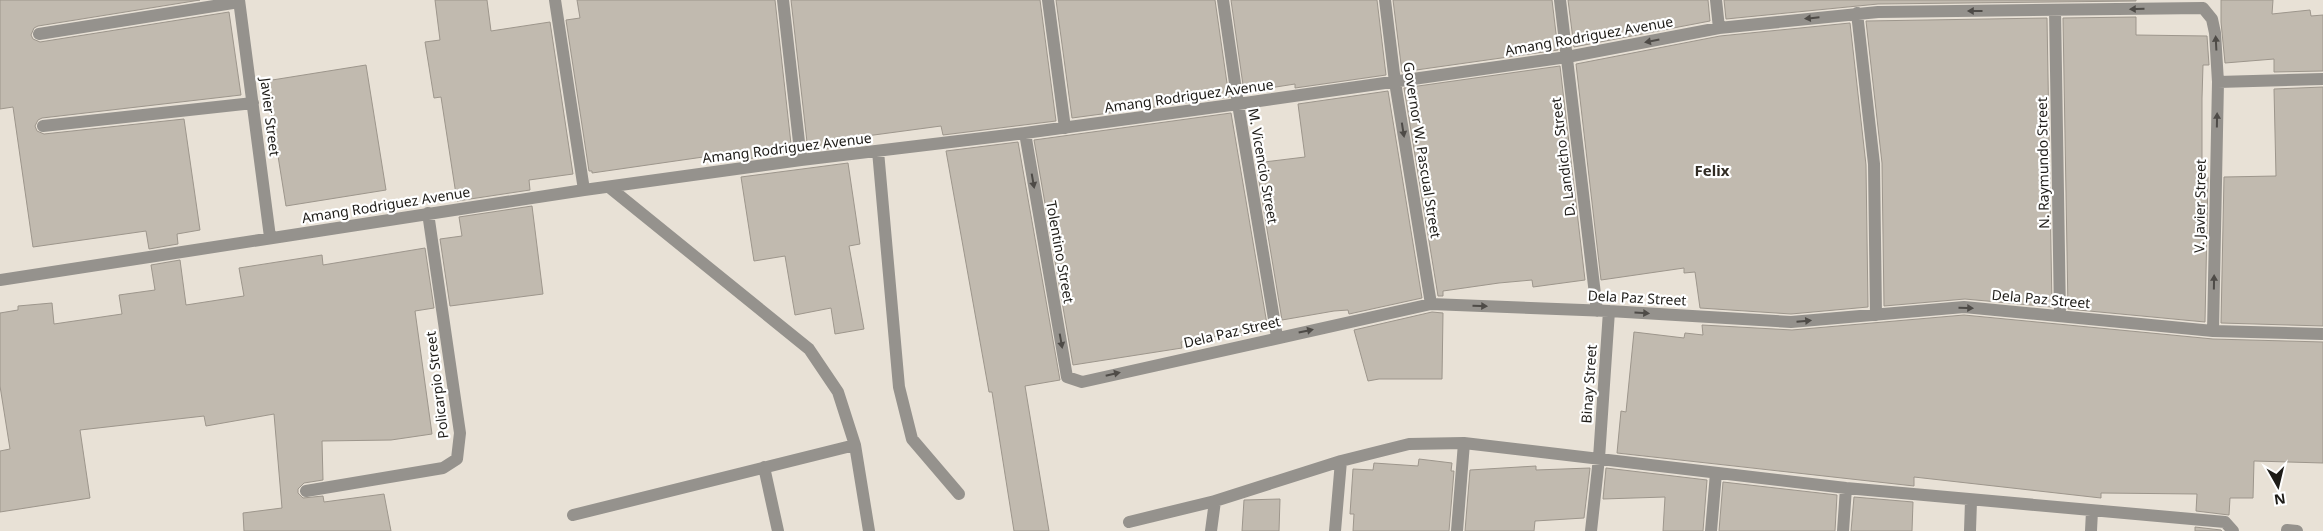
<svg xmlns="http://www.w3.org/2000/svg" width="2323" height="531" font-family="'Noto Sans',sans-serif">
	<rect width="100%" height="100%" fill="#e8e1d6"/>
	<path fill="#c1baaf" stroke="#9d968c" d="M0,0H200L38,26L34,28L31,35L33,39L40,42L229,12L241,95L42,118L38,120L35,126L37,131L44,134L184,119L200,230L177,234L178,244L149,249L146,231L33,247L13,107L0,109Z
		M435,0H487L491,31L550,22L573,174L529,180L530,190L457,201L441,97L434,98L425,42L440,40Z
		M577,0H775L792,153L738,160L737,153H731L592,173V171H589L566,20L580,18Z
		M791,0H1040L1056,121L943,135L941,126L844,139L845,147L808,151Z
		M1056,0H1215L1229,97L1072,118Z
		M1231,0H1377L1386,75L1295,88V84L1244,92Z
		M1393,0H1552L1558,50L1402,72Z
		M1568,0H1708L1710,21L1574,47Z
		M1724,0H2136V1L1878,4L1726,19Z
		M2221,0H2273L2272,14L2310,10L2311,16L2323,15V71L2274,72V59L2225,63L2221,22Z
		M2136,17V35L2207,36L2209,65H2203L2202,98V177H2208L2205,322L2068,309L2063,18Z
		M2047,18L2052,307L1965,299L1884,306L1882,163L1866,21Z
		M1850,23L1866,165L1868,307L1791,314L1700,308L1695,272L1684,273V268L1601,280L1576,64L1720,36Z
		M366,65L386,190L286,206L266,81Z
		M1560,66L1585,280L1533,287L1532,280L1499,283L1443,291V296H1438L1404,88Z
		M2323,87V326L2221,323L2224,177L2276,176L2274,89Z
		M1388,91L1422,298L1349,314L1348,310L1334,311L1282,320L1256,163L1305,157L1298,104Z
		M1231,113L1268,330L1238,336L1237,333L1181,342L1182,348L1073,365L1034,140Z
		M1018,142L1060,380L1025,386L1049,531H1014L992,392H989L946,151Z
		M848,163L860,244L849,246L864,329L835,334L831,308L795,315L785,256L754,261L741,177Z
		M532,206L543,294L450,306L440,239L462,236L459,217Z
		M425,248L434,308L415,311L432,434L391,440L322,441L323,480L304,483L298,489V493L303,498L323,496L324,502L384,494L391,531H244L243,513L282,508L274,414L206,426L204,416L80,430L90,498L0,512V451L10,449L0,386V313L18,310V306L52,303L54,324L122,314L119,295L155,290L151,265L180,260L186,305L244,296L239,268L322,255L323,265Z
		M1432,312L1443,313L1442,379H1379L1368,381L1354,330Z
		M1964,315L2213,339L2323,342V463L2254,461L2253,498H2230L2229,515L2196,511L2197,494L2101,493V498L1914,477V486L1617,453L1621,411L1626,412L1634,332L1684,338L1685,333L1703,335L1702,325L1792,330Z
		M1419,459L1452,463L1451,471H1454L1449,531H1353L1354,514H1350L1353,469L1373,470L1374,463L1418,466Z
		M1536,466V470L1590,468L1584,518L1535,521L1534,531H1465L1470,470Z
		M1606,468L1707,480L1703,531H1663L1665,497L1603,499Z
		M1723,482L1837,495L1835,531H1719Z
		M1854,497L1913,502L1912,531H1851Z
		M1280,499L1279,531H1242L1244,500Z
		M2195,527L2221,530L2222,531H2195Z"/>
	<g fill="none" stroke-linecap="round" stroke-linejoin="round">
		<path stroke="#95928d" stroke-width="12" d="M239,0L270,237
			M555,0L584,190
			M783,0L801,160
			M1048,0L1065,128
			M1223,0L1238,104L1277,337
			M1385,0L1395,82L1431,304
			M1560,0L1597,311
			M1716,0L1719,28
			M2203,8L2212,19L2215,33L2218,82L2213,331
			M2055,10L2060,315
			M1857,13L1874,164L1876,315
			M39,34L239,2
			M2218,82L2323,79
			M43,126L253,103
			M1025,133L1067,377L1082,382L1431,304L1609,311L1791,322L1964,307L2213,331L2323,334
			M878,151L899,387L912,439L959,494
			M609,187L809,349L838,392L855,445L869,531
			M0,280L584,190L801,160L1025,133L1238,104L1567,57L1719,28L1878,12L2203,8
			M764,467L778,531
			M306,491L443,468L457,459L460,433L428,213
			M573,515L855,445
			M1129,522L1215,501L1341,461L1409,444L1464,443L1846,488L2225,522L2233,531
			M2287,530L2297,531
			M1211,531L1215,501
			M1335,531L1341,461
			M1457,531L1464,443
			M1591,531L1599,458L1609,311
			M1711,531L1716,473
			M1843,531L1846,488
			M1970,531L1971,501
			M2091,531L2092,511"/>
	</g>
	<defs><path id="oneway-solid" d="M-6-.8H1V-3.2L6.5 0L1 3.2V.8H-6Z" transform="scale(1.25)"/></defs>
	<g fill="#4e4b47">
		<use href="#oneway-solid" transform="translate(2137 9) rotate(179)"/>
		<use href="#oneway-solid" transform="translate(1975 11) rotate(180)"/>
		<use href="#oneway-solid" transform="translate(1812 18) rotate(174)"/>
		<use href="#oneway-solid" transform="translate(1652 41) rotate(169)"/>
		<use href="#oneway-solid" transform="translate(2216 43) rotate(-93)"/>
		<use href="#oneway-solid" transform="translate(2217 120) rotate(-89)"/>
		<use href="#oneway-solid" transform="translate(1403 130) rotate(81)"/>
		<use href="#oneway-solid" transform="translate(1033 181) rotate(80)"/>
		<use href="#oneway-solid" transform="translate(2214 282) rotate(-89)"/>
		<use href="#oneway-solid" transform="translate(1480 306) rotate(2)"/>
		<use href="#oneway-solid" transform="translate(1966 308) rotate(1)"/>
		<use href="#oneway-solid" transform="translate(1642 313) rotate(3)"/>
		<use href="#oneway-solid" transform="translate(1804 321) rotate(-5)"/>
		<use href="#oneway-solid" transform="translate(1306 331) rotate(-12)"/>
		<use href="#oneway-solid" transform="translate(1061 341) rotate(80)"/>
		<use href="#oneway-solid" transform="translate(1113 374) rotate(-13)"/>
	</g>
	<g text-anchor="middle" stroke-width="4.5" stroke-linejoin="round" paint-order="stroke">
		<g font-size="14" fill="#1e1c18" stroke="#fff">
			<text transform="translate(1589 36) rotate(-10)" y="5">Amang Rodriguez Avenue</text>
			<text transform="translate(1189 96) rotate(-8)" y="5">Amang Rodriguez Avenue</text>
			<text transform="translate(270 117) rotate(83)" y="5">Javier Street</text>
			<text transform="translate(787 148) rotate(-7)" y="5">Amang Rodriguez Avenue</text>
			<text transform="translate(1422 150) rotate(81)" y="5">Governor W. Pascual Street</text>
			<text transform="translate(1563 157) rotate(-97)" y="5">D. Landicho Street</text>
			<text transform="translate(2043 163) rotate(-91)" y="5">N. Raymundo Street</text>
			<text transform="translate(1263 166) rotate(80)" y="5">M. Vicencio Street</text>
			<text transform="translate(386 205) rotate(-9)" y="5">Amang Rodriguez Avenue</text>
			<text transform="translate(2200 206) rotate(-89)" y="5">V. Javier Street</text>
			<text transform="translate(1060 252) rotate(80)" y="5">Tolentino Street</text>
			<text transform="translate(1637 298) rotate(3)" y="5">Dela Paz Street</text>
			<text transform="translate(2041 299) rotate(5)" y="5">Dela Paz Street</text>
			<text transform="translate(1232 332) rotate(-13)" y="5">Dela Paz Street</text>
			<text transform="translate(1589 384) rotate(-86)" y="5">Binay Street</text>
			<text transform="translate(437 385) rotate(-97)" y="5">Policarpio Street</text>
		</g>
		<g font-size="15" font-weight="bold" fill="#302b23" stroke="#fff">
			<text x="1712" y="176">Felix</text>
		</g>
	</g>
	<g transform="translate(2278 486) rotate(172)" stroke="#ffffff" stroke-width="4" paint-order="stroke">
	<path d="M0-4L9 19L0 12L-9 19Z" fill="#1e1c18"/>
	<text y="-8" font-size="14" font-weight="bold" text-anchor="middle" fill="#1e1c18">N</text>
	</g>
</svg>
